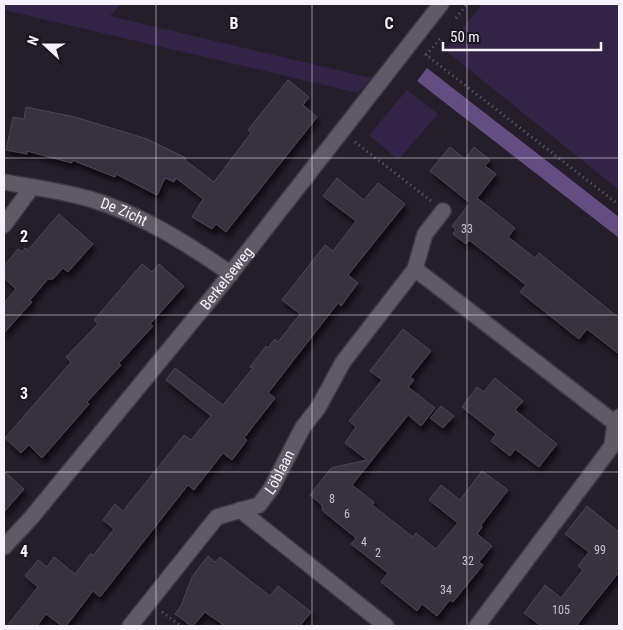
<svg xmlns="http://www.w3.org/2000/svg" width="623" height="630" font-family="'Roboto Condensed',sans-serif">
	<defs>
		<filter id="shadow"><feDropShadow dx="3" dy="5.5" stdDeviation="2.5" flood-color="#0009"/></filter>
	</defs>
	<rect width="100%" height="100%" fill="#231e2a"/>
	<path fill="#332346" d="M4,4H121L110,16L371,78L358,93L4,10Z
		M482,4H619V190L445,50Z
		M407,90L438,114L398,160L369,135Z"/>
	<path fill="#644d81" d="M427,68L619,217V238L417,81Z"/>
	<path fill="#383340" stroke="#4b4654" filter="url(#shadow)" d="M288,80L309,97L303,105L317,117L226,232L216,224L212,229L192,217L203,199L176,178L174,182L165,178L157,195L116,174L115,177L72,160V163L27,151V154L6,150L13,117L24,119L26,107L75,117L147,139L186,158L185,160L214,182L251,133L248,130Z
		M450,147L465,159L474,147L490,160L485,166L496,174L477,198L515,228L508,237L535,258L539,253L619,318V354L587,329L579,339L520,292L526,285L469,240L466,244L453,234L456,230L452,226L470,203L430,171Z
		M337,178L364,200L378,183L405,204L348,275L358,283L341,306L338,303L268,393L275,398L244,438L247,440L232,460L223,453L194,490L188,485L100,597L93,591L66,626H62L46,614L37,626H7L38,587L25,576L38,560L47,567L54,557L75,574L91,553L93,556L114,529L103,520L115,504L123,511L184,435L191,440L211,416L166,380L175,368L223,405L253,368L250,367L266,346L268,348L275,339L278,342L300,314L282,300L325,245L333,251L356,221L323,196Z
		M59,214L93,244L68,272L63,268L53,279H48L30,300L32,302L4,333V303L16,289L4,278V266L18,249L22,252L25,248L28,250Z
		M142,264L152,272L159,264L184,286L150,324L153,326L119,363L121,365L87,402L89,404L42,458L29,445L21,453L5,438L71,362L66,357L98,324L94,320Z
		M403,329L431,351L410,377L414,380L408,387L435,408L421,426L408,415L352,485L374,502L372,505L413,537L416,533L436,549L458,523L429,500L441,485L460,500L482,471L508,490L481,525L482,527L477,534L492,546L479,562L483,565L453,602L450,600L437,616L422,604L417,611L381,582L388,573L351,544L356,538L323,511L322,505L310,495L331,468L367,460L345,443L356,427L349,421L382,380L370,371Z
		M495,378L523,401L515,410L557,444L539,467L515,449L510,456L491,441L496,434L462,407L477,387L484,392Z
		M441,406L454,416L443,428L430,418Z
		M4,471L24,489L4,512Z
		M587,506L619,532V572L576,626H541L524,613L545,585L561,598L583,570L578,566L589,552L565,534Z
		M208,556L215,562L220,557L270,596L278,586L311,612L300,626H225L205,612L193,626H191L175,614L181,606L192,577Z"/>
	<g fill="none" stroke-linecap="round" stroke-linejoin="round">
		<g stroke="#3f3b45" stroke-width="18">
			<g id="minor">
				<path id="s1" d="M4,182C33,187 62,191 90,199C141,214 188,244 231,274"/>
				<path d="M4,225L32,187"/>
				<path d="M415,269L615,423"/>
				<path d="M240,510L386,626"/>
				<path id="s2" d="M4,547L31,518L213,296L441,4"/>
				<path id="s3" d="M130,626L217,517L259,505L271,489L303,427L318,408L343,362L415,269L425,234L443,211"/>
				<path d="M477,626L612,446L615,423L619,417"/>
			</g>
		</g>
		<path stroke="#66626d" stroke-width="3" stroke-dasharray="1 4" stroke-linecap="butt" d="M456,18L467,4
			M425,54L619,205
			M426,55L440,39
			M355,142L431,201
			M162,612L181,626"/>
		<use href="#minor" stroke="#605a68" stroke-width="15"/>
	</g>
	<path fill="none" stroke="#f6f2fb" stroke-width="1" stroke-opacity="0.55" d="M156,4V626M312,4V626M467,4V626M4,158H619M4,315H619M4,472H619"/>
	<g text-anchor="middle" stroke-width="4" stroke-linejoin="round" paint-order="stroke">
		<g font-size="12" fill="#c6c2cc">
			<text x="467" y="233">33</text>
			<text x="332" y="503">8</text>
			<text x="347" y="518">6</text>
			<text x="364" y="546">4</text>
			<text x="600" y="554">99</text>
			<text x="378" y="557">2</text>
			<text x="468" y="565">32</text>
			<text x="446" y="594">34</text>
			<text x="561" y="614">105</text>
		</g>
		<g font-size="15" fill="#f6f2fb" stroke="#1a1520">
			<text dy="5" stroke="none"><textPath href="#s1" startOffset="124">De Zicht</textPath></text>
			<text dy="5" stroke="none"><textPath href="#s2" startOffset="349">Berkelseweg</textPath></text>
			<text dy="5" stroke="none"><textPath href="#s3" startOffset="222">Löblaan</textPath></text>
		</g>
	</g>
	<g font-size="16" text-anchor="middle" font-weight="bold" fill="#f6f2fb" stroke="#1a1520" stroke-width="4" stroke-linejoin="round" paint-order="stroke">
		<text x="234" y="29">B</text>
		<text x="389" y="29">C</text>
		<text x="24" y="242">2</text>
		<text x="24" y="399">3</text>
		<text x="24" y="557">4</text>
	</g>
	<rect width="623" height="630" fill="none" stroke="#f6f2fb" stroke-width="10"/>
	<g transform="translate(45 45) rotate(291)" stroke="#1a1520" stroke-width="4" paint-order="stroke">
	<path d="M0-4L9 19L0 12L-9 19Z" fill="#f6f2fb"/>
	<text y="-8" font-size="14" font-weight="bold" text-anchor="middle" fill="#f6f2fb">N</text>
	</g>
	<path d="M443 42v8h158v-8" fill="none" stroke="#f6f2fb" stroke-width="2.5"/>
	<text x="450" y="42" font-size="15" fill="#f6f2fb" stroke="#1a1520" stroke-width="4" paint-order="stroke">50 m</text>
</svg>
